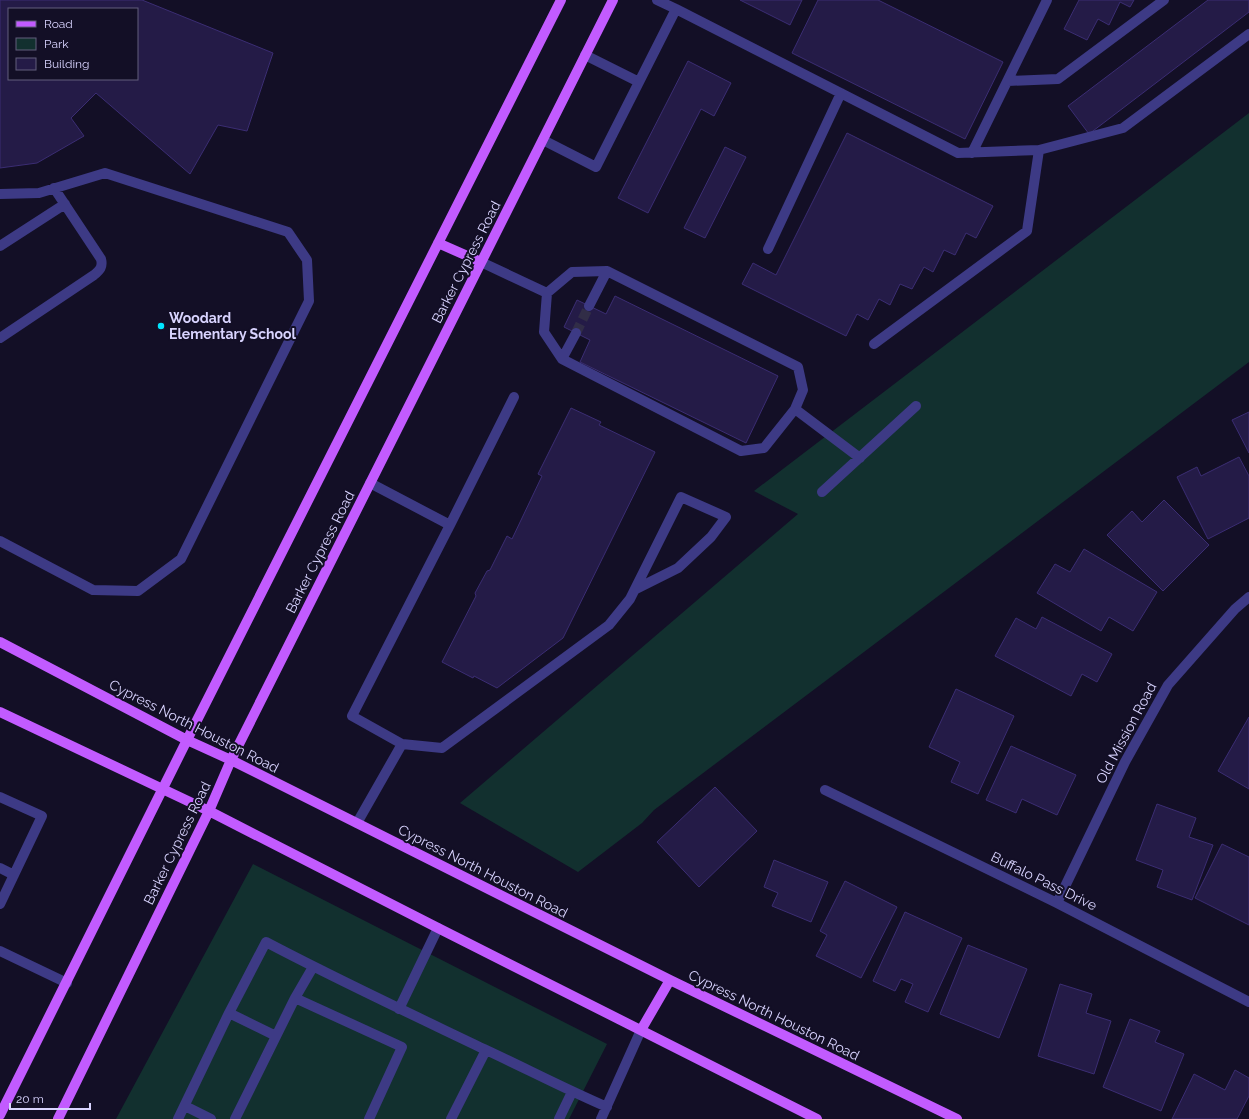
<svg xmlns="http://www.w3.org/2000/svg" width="1249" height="1119" font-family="Raleway,sans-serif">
	<rect width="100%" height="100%" fill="#130f26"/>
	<path fill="#12302f" d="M1249,113V362L654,810L642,823L578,872L460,803L798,514L754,491Z
		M253,864L607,1044L569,1119H116Z"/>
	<path fill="#241b47" stroke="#3b2d73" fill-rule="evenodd" d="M0,0H142L273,53L247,131L218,125L190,174L96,93L71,118L84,136L37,163L0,168ZM9,9H137V79H9Z
		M740,0H802L790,25Z
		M818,0H878L1003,62L965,139L792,53Z
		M1079,0H1134L1130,7L1120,2L1109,25L1098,19L1087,40L1064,29Z
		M1208,0H1249V12L1089,134L1068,106Z
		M688,61L731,83L714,116L701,109L648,213L618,198Z
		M847,133L993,206L976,238L966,233L955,255L944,250L933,272L924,267L912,289L900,284L890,305L879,299L868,320L857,314L846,336L742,284L753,263L776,275Z
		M725,147L746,157L705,238L684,228Z
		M615,296L778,376L746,443L580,362L590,340L564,327L577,300L606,314Z
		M571,408L601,422L599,425L655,452L563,638L497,688L474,676L473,678L442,662L476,596L475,593L487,571L490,570L507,536L512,539L542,476L538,474Z
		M1249,412V453L1232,420Z
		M1239,457L1249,476V518L1208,539L1177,477L1197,467L1201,476Z
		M1164,500L1209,545L1163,591L1107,535L1132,511L1142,522Z
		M1084,549L1157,592L1133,631L1109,617L1101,631L1037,593L1055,564L1070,572Z
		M1042,617L1112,654L1097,682L1082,674L1071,696L995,656L1016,618L1036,629Z
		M956,689L1014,716L978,794L951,782L960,762L929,747Z
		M1249,717V789L1218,771Z
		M1011,746L1076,775L1057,815L1022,799L1016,813L986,800Z
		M715,787L757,831L699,887L657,842Z
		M1157,804L1196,818L1189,837L1213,845L1192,900L1157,887L1163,870L1136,860Z
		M1222,844L1249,857V925L1195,898Z
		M774,860L828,882L811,922L772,906L778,893L764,887Z
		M845,881L897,907L861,978L816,956L827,935L820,931Z
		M905,912L962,938L928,1012L905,1002L913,984L901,979L895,991L873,981Z
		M968,945L1027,969L999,1038L940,1014Z
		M1060,984L1092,994L1086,1013L1111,1021L1094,1074L1038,1056Z
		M1130,1019L1160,1031L1155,1042L1184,1054L1161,1111L1103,1087Z
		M1235,1070L1249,1078V1096L1237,1119H1172L1194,1074L1225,1090Z"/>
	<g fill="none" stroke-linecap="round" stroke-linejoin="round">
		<path stroke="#312d47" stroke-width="10" stroke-dasharray="10 5" stroke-linecap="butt" d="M576,333L589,306"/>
		<path stroke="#3d3a85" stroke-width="10" d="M676,9L958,153L1039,150L1123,128L1249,34
			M585,55L639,82
			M1008,81L1058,79L1164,0
			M543,140L596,167L676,9L657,0
			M972,153L1047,0
			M0,194L39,193L105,173L288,232L307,260L309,301L181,559L138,591L93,590L0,541
			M0,246L65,204
			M768,249L841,93
			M481,262L547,293L572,272L607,271L798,367L803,390L795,409L764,448L741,451L562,359L544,332L547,293
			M589,306L607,271
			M0,338L94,275C100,270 103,267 101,259L54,188
			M874,344L1027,231L1039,150
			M562,359L576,333
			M795,409L860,458
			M822,492L916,406
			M450,525L514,397
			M402,744L442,748L609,625L630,599L681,497L726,517L711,537L678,568L636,589
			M825,790L1057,903L1249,1002
			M0,797L42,816L0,904
			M357,823L402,744L352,716L450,525L370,483
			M0,868L14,875
			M1057,903L1125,762L1168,685L1235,609L1249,597
			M0,951L67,983
			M295,998L402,1047L369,1119
			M399,1009L438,928
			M229,1013L276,1036
			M185,1106L211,1119
			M178,1119L229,1013L266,942C338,980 411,1014 484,1049C525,1068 565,1089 607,1107
			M235,1119L295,998L313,967
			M451,1119L486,1050
			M559,1119L572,1092
			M601,1119L641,1030"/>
		<path stroke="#c25bff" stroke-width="10" d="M438,243L481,262
			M0,642L187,740L231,760L670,980L957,1119
			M0,712L209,811L438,928L817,1119
			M641,1030L670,980
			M0,1115L187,740L561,0
			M58,1119L209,811L231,760L613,0"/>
	</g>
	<circle fill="#00e5ff" stroke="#130f26" stroke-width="1.5" cx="161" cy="326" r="4"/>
	<g text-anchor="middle" stroke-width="4" stroke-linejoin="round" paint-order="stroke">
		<g font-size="14" fill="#d9d4ff" stroke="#130f26">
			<text transform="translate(466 262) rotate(-63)" y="5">Barker Cypress Road</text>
			<text transform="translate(320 552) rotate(-63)" y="5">Barker Cypress Road</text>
			<text transform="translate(194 726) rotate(27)" y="5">Cypress North Houston Road</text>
			<text transform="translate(1126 733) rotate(-62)" y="5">Old Mission Road</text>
			<text transform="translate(177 843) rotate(-64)" y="5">Barker Cypress Road</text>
			<text transform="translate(483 871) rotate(27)" y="5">Cypress North Houston Road</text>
			<text transform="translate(1044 881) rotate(26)" y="5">Buffalo Pass Drive</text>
			<text transform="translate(774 1015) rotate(26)" y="5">Cypress North Houston Road</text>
		</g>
		<g font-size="14" font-weight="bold" fill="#d9d4ff" stroke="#130f26" text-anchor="start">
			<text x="169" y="323">Woodard<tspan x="169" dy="16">Elementary School</tspan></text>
		</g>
	</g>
	<rect x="8" y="8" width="130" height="72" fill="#130f26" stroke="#625e7d"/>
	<rect x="16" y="21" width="20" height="6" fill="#c25bff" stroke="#625e7d"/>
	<text x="44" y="28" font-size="12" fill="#d9d4ff">Road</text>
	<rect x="16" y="38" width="20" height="12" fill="#12302f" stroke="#625e7d"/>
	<text x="44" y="48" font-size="12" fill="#d9d4ff">Park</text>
	<rect x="16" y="58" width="20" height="12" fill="#241b47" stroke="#625e7d"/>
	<text x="44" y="68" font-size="12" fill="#d9d4ff">Building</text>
	<path d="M10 1103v6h80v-6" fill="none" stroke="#d9d4ff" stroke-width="2"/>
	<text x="16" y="1103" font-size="12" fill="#d9d4ff" stroke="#130f26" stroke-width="3" paint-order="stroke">20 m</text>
</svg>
